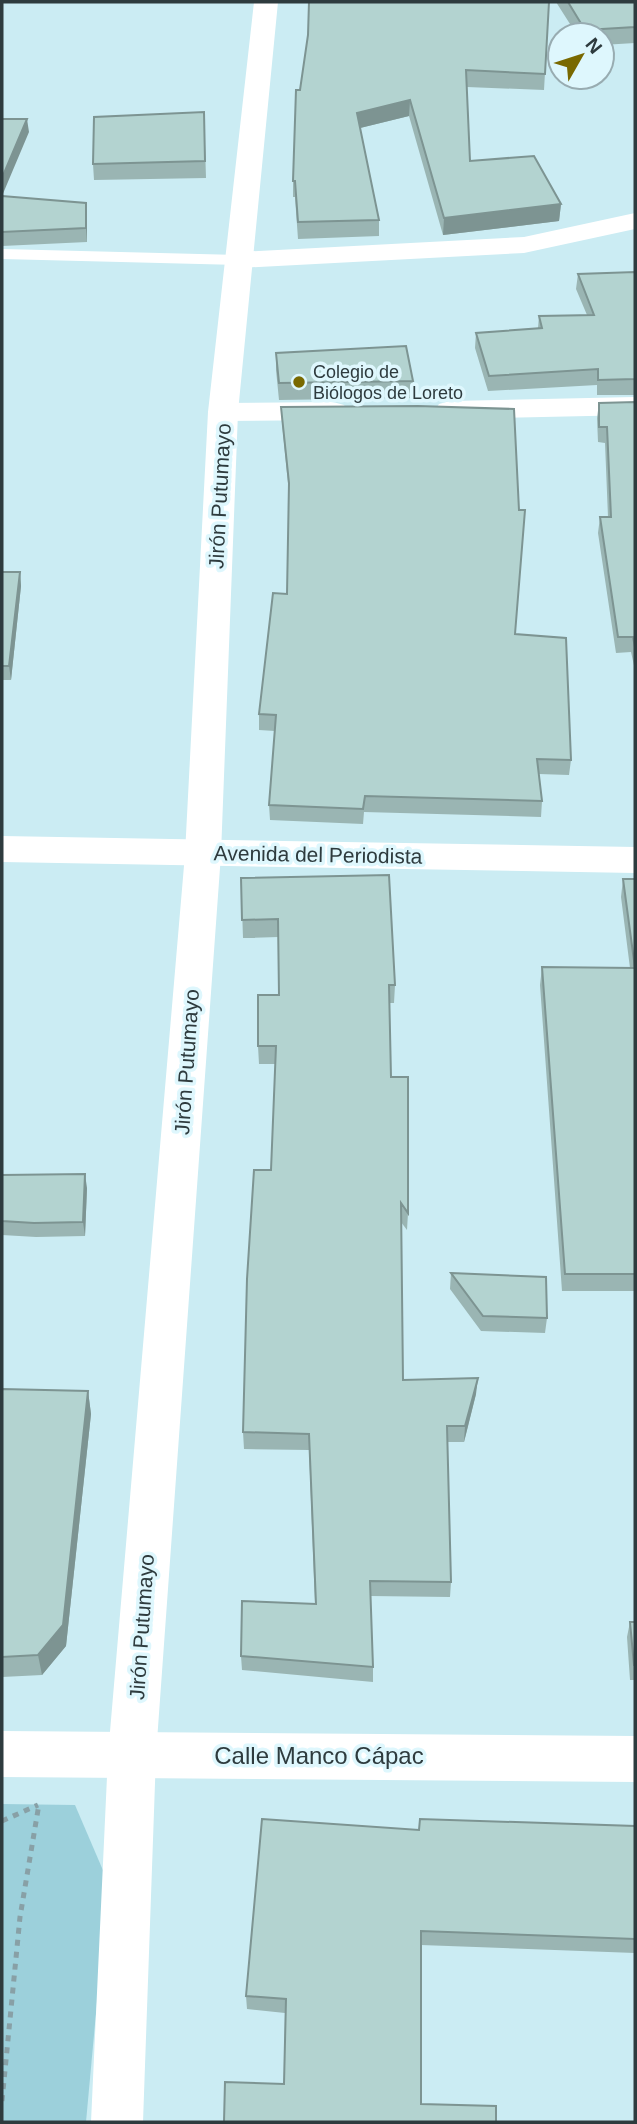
<svg xmlns="http://www.w3.org/2000/svg" width="637" height="2124" font-family="Arial,sans-serif">
	<rect width="100%" height="100%" fill="#cbecf3"/>
	<path fill="#9cd0db" d="M2,1804L75,1805L108,1882L86,2122H2Z"/>
	<g fill="none" stroke-linecap="round" stroke-linejoin="round">
		<path stroke="#88a0a6" stroke-width="5" stroke-dasharray="6 6" stroke-linecap="butt" d="M2,1821L38,1805
			M2,2101L20,1917L39,1804"/>
		<path fill="#fff" fill-rule="evenodd" d="M2,249L239,255L247,260L239,265L2,259Z"/>
		<path fill="#fff" fill-rule="evenodd" d="M635,213V229L524,253L239,268L229,266L225,260L229,254L239,252L524,237Z
			M635,397V415L450,419L439,416L435,410L439,404L450,401Z
			M333,402L344,405L348,411L344,417L333,420L223,421L212,418L208,412L212,406L223,403Z
			M2,836L635,847V873L2,862Z
			M2,1731L635,1736V1782L2,1777Z"/>
		<path fill="#fff" fill-rule="evenodd" d="M254,2H278L238,412L221,854L156,1755L143,2122H91L108,1755L185,854L208,412Z"/>
	</g>
	<path fill="#9ab5b3" d="M549,2L544,90L467,87L470,161L561,204L559,221L443,235L409,116L360,128L379,220V236L298,239L295,197H293V181L300,90Z
		M556,2H635V43L602,45V35H577Z
		M204,112L206,178L94,180L93,164Z
		M2,196L87,216V242L2,246Z
		M635,272V395H597V385L488,391L475,348L476,333L538,328L539,316L587,315L576,289L578,274Z
		M276,353L413,381V398L279,400L276,370Z
		M635,402V670L631,652L616,653L598,533L600,517H608L605,443L598,442L597,418L599,403Z
		M281,407L515,634L571,760L569,775L539,774L542,801L541,817L364,812L363,824L270,820L269,805L275,731L259,730V714L287,594L289,494L282,423Z
		M2,572H20L21,586L11,680H2Z
		M241,878L395,985L394,1003H389L391,1077L408,1213L407,1230L401,1222L403,1380L476,1394L464,1442H447L451,1582L450,1597L370,1596L373,1667V1682L242,1670L241,1656L315,1604L309,1450L244,1449L243,1432L271,1170L275,1064H259L258,1046L279,995L278,937L243,938Z
		M623,879H635V1291H562L540,985L542,967L630,968L621,897Z
		M2,1175L87,1188L85,1236L36,1237L2,1235Z
		M451,1273L547,1318L545,1333L481,1331L450,1289Z
		M2,1389L88,1391L91,1414L66,1646L42,1675L2,1677Z
		M630,1622H635V1680H630L627,1637Z
		M420,1819L635,1826V1953L421,1945V2104L496,2122L284,2084L285,2013L247,2009L246,1996L419,1830Z"/>
	<path fill="#7d9492" d="M410,100L409,116L356,129L357,113Z
		M27,119L29,132L2,196V178Z
		M86,203L87,216V242L86,228Z
		M561,204L559,221L443,235L444,218Z
		M20,572L21,586L11,680L9,666Z
		M85,1174L87,1188L85,1236L83,1222Z
		M478,1378L476,1394L464,1442L465,1426Z
		M88,1391L91,1414L66,1646L42,1675L38,1655Z"/>
	<path fill="#b3d3d0" stroke="#7d9492" stroke-width="2" d="M309,2H549L545,74L466,70L470,161L534,156L561,204L444,218L410,100L357,113L379,220L298,222L295,181H293L296,90H300L308,35Z
		M568,2H635V27L585,30Z
		M204,112L205,161L93,164L94,117Z
		M2,119H27L2,178Z
		M2,196L86,203V228L2,232Z
		M635,272V379L598,380V369L489,376L476,333L542,328L539,316L594,315L578,274Z
		M406,346L413,381L279,383L276,353Z
		M635,402V647L633,637H618L600,517H611L607,427H599V403Z
		M418,406L514,409L519,510H525L515,634L566,638L571,760L537,759L542,801L365,796L363,809L269,805L276,715L259,714L273,593L287,594L289,483L281,407Z
		M2,572H20L9,666H2Z
		M389,875L395,985H389L391,1077H408V1213L401,1203L403,1380L478,1378L465,1426H447L451,1582L370,1581L373,1667L241,1656L242,1601L316,1604L309,1434L243,1432L247,1279L254,1170H271L276,1046H258V995H279L278,919L242,920L241,878Z
		M623,879H635V1274H565L542,967L635,968Z
		M85,1174L83,1222L34,1223L2,1221V1175Z
		M451,1273L546,1277L547,1318L483,1316Z
		M2,1389L88,1391L63,1625L38,1655L2,1657Z
		M630,1622H635V1665H634Z
		M262,1819L419,1830L420,1819L635,1826V1939L421,1931V2104L496,2106V2122H224L225,2082L284,2084L286,1999L246,1996Z"/>
	<circle fill="#796900" stroke="#def7fd" stroke-width="2.5" cx="299" cy="382" r="7"/>
	<g text-anchor="middle" stroke-width="7" stroke-linejoin="round" paint-order="stroke">
		<g font-size="18" fill="#2e3b3e" stroke="#def7fd" text-anchor="start">
			<text x="313" y="378">Colegio de<tspan x="313" dy="21">Biólogos de Loreto</tspan></text>
		</g>
		<g font-size="21" fill="#2e3b3e" stroke="#def7fd">
			<text transform="translate(220 496) rotate(-87)" y="7">Jirón Putumayo</text>
			<text transform="translate(318 855) rotate(1)" y="7">Avenida del Periodista</text>
			<text transform="translate(187 1062) rotate(-86)" y="7">Jirón Putumayo</text>
			<text transform="translate(142 1627) rotate(-86)" y="7">Jirón Putumayo</text>
		</g>
		<g font-size="24" fill="#2e3b3e" stroke="#def7fd">
			<text x="319" y="1764">Calle Manco Cápac</text>
		</g>
	</g>
	<rect width="637" height="2124" fill="none" stroke="#2e3b3e" stroke-width="7"/>
	<g transform="translate(581 56) rotate(51)"><circle r="33" fill="#def7fd" stroke="#98acb1" stroke-width="2"/>
	<path d="M0-5L12 26L0 18L-12 26Z" fill="#796900"/>
	<text y="-10" font-size="19" font-weight="bold" text-anchor="middle" fill="#2e3b3e">N</text>
	</g>
</svg>
